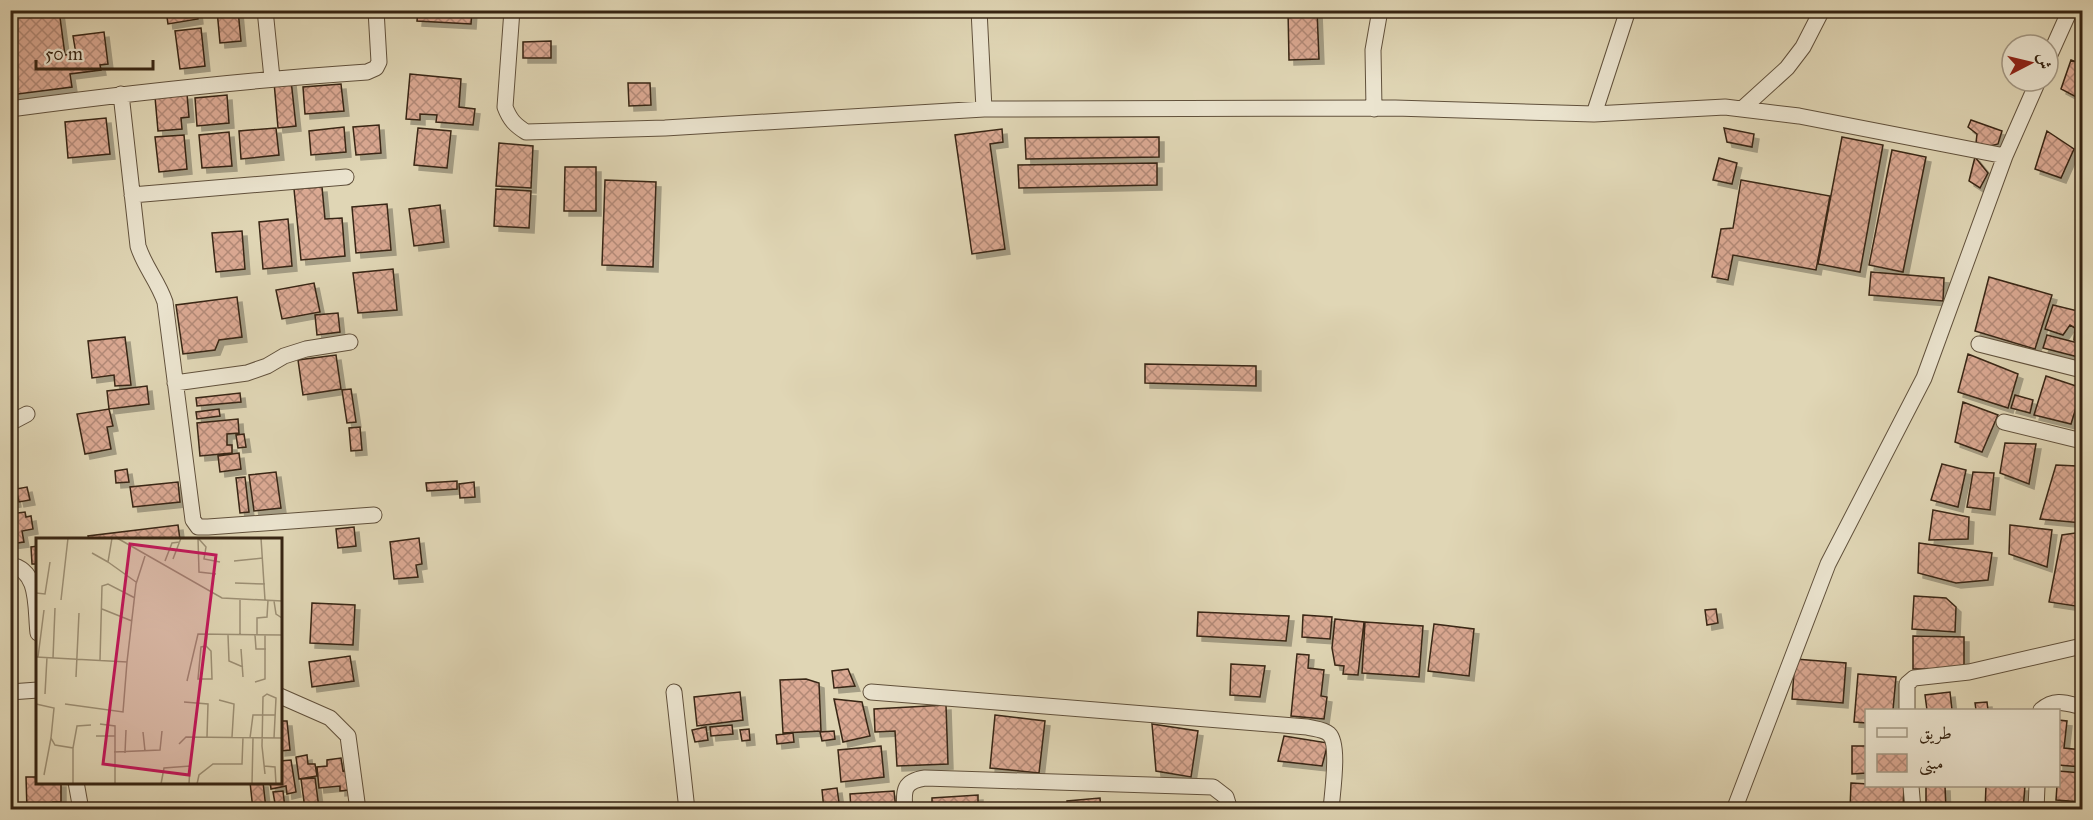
<svg xmlns="http://www.w3.org/2000/svg" width="2093" height="820" font-family="'IM FELL Great Primer',Amiri,serif">
	<defs>
		<pattern id="building-cross-hatch" width="8" height="8" patternUnits="userSpaceOnUse" patternTransform="scale(1.5)"><rect width="8" height="8" fill="#dba993"/><path d="M0 0l8 8M0 8l8-8" fill="none" stroke="#b28977"/></pattern>
		<filter id="shadow"><feDropShadow dx="5" dy="5" stdDeviation="0" flood-color="#0004"/></filter>
	</defs>
	<rect width="100%" height="100%" fill="#e0d6b5"/>
	<filter id="stains"><feTurbulence type="fractalNoise" baseFrequency=".00333" numOctaves="4"/><feColorMatrix values="0 0 0 0 .2 0 0 0 0 .09 0 0 0 0 .02 0 0 0 .5 -.17"/></filter>
	<radialGradient id="worn" r=".72"><stop offset=".6" stop-color="#630" stop-opacity="0"/><stop offset="1" stop-color="#630" stop-opacity=".3"/></radialGradient>
	<path fill="url(#building-cross-hatch)" stroke="#372513" stroke-width="1.5" filter="url(#shadow)" d="M10,10H59L65,55L76,54L73,36L104,32L108,64L100,65L101,70L70,74L72,87L10,95Z
		M166,10H197L198,19L168,24Z
		M217,10H238L241,41L220,43Z
		M418,10H472L471,24L417,21Z
		M1288,10H1317L1319,59L1289,60Z
		M201,28L205,66L180,69L175,31Z
		M551,41V58H523V42Z
		M2071,60L2082,64V100L2061,89Z
		M410,74L461,79L459,107L475,109L473,125L436,122L437,115L420,114V120L406,119Z
		M291,80L296,126L278,128L274,82Z
		M628,83H650L651,105L629,106Z
		M341,84L344,111L305,114L303,87Z
		M187,94L189,117L181,118L182,129L158,131L155,97Z
		M227,95L229,123L197,126L195,98Z
		M106,118L110,154L68,158L65,122Z
		M1971,120L2002,131L1998,144L1987,147L1976,143L1977,134L1968,127Z
		M379,125L381,153L356,155L353,127Z
		M344,127L346,152L311,155L309,131Z
		M276,128L279,155L241,159L239,131Z
		M418,128L451,131L447,168L414,165Z
		M1724,128L1754,134L1752,147L1727,142Z
		M1002,129L1003,142L990,144L1005,249L972,254L955,135Z
		M2047,131L2074,149L2061,178L2035,169Z
		M229,132L232,166L202,168L199,135Z
		M184,135L187,169L159,172L155,137Z
		M1159,137V157L1026,159L1025,138Z
		M1842,137L1883,145L1860,272L1818,264Z
		M499,143L533,146L531,188L496,186Z
		M1892,150L1926,157L1903,272L1869,265Z
		M1975,157L1988,173L1980,188L1969,181Z
		M1719,158L1737,163L1732,184L1713,180Z
		M1157,163V185L1019,188L1018,165Z
		M565,167H596V211H564Z
		M605,180L656,182L653,267L602,265Z
		M1741,180L1830,196L1816,270L1733,255L1728,280L1712,277L1721,229L1733,228Z
		M322,187L325,219L342,218L345,256L301,260L294,189Z
		M496,189L531,191L529,228L494,226Z
		M387,204L391,250L356,253L352,207Z
		M440,205L444,242L414,246L409,209Z
		M288,219L292,266L263,269L259,222Z
		M242,231L245,269L216,272L212,233Z
		M393,269L397,310L358,313L353,273Z
		M1871,272L1944,278L1943,301L1869,295Z
		M1989,277L2052,295L2035,349L1975,331Z
		M314,283L320,312L282,319L276,290Z
		M237,297L242,337L219,340L215,350L183,354L176,305Z
		M2053,305L2082,312V343L2074,340L2075,328L2070,325L2063,335L2045,329Z
		M338,313L340,332L317,335L315,315Z
		M2047,335L2082,344V358L2043,348Z
		M125,337L131,385L115,386L114,375L92,378L88,341Z
		M1968,354L2018,374L2008,408L1958,392Z
		M336,355L341,389L303,395L298,360Z
		M1145,364L1256,366V386L1145,383Z
		M2046,376L2082,388L2071,424L2034,415Z
		M147,386L149,404L109,409L107,391Z
		M351,389L356,422L347,423L342,390Z
		M240,393L241,402L197,406L196,398Z
		M2015,395L2033,400L2030,413L2011,408Z
		M1963,402L1998,415L1982,452L1955,442Z
		M109,409L113,426L107,427L111,449L85,454L77,414Z
		M219,409L220,416L197,419L196,412Z
		M238,419L239,433L227,434V445H232V453L200,456L197,423Z
		M360,427L362,450L351,451L349,428Z
		M244,434L246,447L238,448L236,435Z
		M2005,443L2036,444L2029,484L2000,473Z
		M239,453L241,469L220,472L218,456Z
		M1942,464L1966,470L1958,507L1931,500Z
		M2056,465L2077,466L2082,469V523L2040,519Z
		M127,469L129,482L116,483L115,471Z
		M276,472L281,508L254,511L249,475Z
		M1973,472L1994,473L1990,510L1967,507Z
		M12,477L16,502L10,503V478Z
		M245,477L249,512L240,513L236,478Z
		M457,481V489L427,491L426,483Z
		M178,482L180,502L133,507L130,487Z
		M474,482L475,497L460,498L459,484Z
		M27,487L30,500L19,502L16,489Z
		M1933,510L1969,517L1968,539L1929,540Z
		M25,512L26,517L31,516L33,529L22,531L24,542L10,544V514Z
		M178,525L180,540H89L88,536Z
		M2010,525L2052,530L2047,567L2009,554Z
		M354,527L356,546L338,548L336,529Z
		M2082,532V607L2049,602L2062,535Z
		M419,538L422,564L416,565L418,577L394,579L390,542Z
		M1919,543L1992,553L1988,580L1956,583L1918,573Z
		M38,546V564H32L31,547Z
		M1914,596L1946,598L1956,607L1955,632L1912,629Z
		M312,603L355,605L353,645L310,643Z
		M1716,609L1718,623L1707,625L1705,610Z
		M1198,612L1289,616L1286,641L1197,636Z
		M1303,615L1332,617L1330,639L1302,637Z
		M1335,619L1364,622L1358,675L1343,674L1344,666L1335,665L1332,648Z
		M1365,622L1423,626L1419,677L1362,673Z
		M1434,624L1474,629L1469,676L1428,671Z
		M1913,636L1964,637V669H1913Z
		M1297,654L1309,655L1308,668L1324,670L1321,696L1327,697L1324,719L1291,716Z
		M350,656L354,681L312,687L309,662Z
		M1795,659L1846,663L1843,703L1792,699Z
		M1231,664L1265,666L1260,697L1230,695Z
		M848,669L855,686L834,688L832,671Z
		M1858,674L1896,677L1893,710H1866V723L1854,722Z
		M806,679L819,683L821,731L783,733L780,680Z
		M740,692L743,720L697,726L694,697Z
		M1950,692L1952,710H1927L1925,695Z
		M834,699L862,702L870,736L843,742Z
		M1987,702L1988,710H1976L1975,703Z
		M946,705L948,764L897,766L895,731L875,732L874,709Z
		M995,715L1045,721L1039,773L990,768Z
		M2058,720L2067,721L2064,748L2082,750V767L2058,765Z
		M280,721H287L290,750L280,751Z
		M1152,724L1198,731L1191,777L1156,771Z
		M732,725L733,734L711,736L710,727Z
		M706,727L708,740L695,742L692,730Z
		M749,729L750,740L742,741L740,730Z
		M834,731L835,739L822,741L820,732Z
		M793,733L794,742L777,744L776,735Z
		M1284,736L1328,743L1322,766L1278,761Z
		M881,746L884,777L841,782L838,750Z
		M1852,746H1866V773L1852,774Z
		M307,755L308,764H315L317,776L299,779L296,757Z
		M341,758L343,771L346,770L349,790L340,791V786L319,788L317,767L327,766V760Z
		M291,760L296,792L287,794L286,786L271,789L270,782H280V761Z
		M2058,771L2082,773V802L2056,800Z
		M26,777H38V782H61V802H53V810H27Z
		M315,778L319,808L305,809L301,779Z
		M250,782H263L266,809L253,810Z
		M1851,783L1904,786L1903,810H1850Z
		M1926,786H1945L1946,810H1926Z
		M1986,786H2025L2023,810H1985Z
		M837,788L840,810H824L822,790Z
		M283,791L285,808L276,809L273,792Z
		M894,791L896,810H851L850,794Z
		M978,795V810H932V798Z
		M1100,798L1101,810H1068L1067,801Z"/>
	<g fill="none" stroke-linecap="round" stroke-linejoin="round">
		<g stroke="#61513c" stroke-width="17">
			<path id="minor" d="M265,10L272,78
				M512,10L505,107C510,120 515,125 526,132L665,128L984,109
				M979,10L984,109L1395,108L1594,114L1725,107L1799,116L2005,156
				M2048,59L2070,10
				M121,94L138,246C144,266 158,281 165,302L193,520L198,527H208L374,515
				M1743,108L1787,68L1803,47L1822,10
				M10,109C129,93 248,80 367,72L376,68L379,62L376,10
				M1374,109L1373,50L1380,10
				M1594,114L1628,10
				M132,195L346,177
				M1979,344L2082,370
				M175,383L247,373L267,366L284,356L306,349L350,342
				M2004,422L2082,441
				M10,423L27,414
				M10,565C40,570 35,609 38,633
				M10,692L38,690
				M674,692L687,810
				M871,692L1307,727C1314,729 1323,729 1329,734C1340,744 1332,794 1331,810
				M280,696L330,718L348,736L358,810
				M1907,710V684L1914,678L1969,672L2082,646
				M2041,710C2055,698 2066,703 2082,707
				M76,782L81,810
				M1911,786L1913,810
				M905,810C903,790 904,781 925,778L1213,787L1226,797L1230,810
				M1734,810L1828,564L1924,378L2005,156L2038,81
				M2036,810L2037,786"/>
		</g>
		<use href="#minor" stroke="#ebe4cf" stroke-width="15"/>
	</g>
	<g transform="translate(36 538)">
		<rect width="246" height="246" fill="#e0d6b5"/>
		<path fill="none" stroke="#9c8f74" stroke-width="1.5" d="M76,0L72,24L100,44M81,0L186,60L246,63M162,0L163,34L180,36M162,0L170,9L168,21L184,24M225,0L229,62M56,15L72,24M137,21L145,0M129,23L136,5L144,4M198,23L227,20M199,45L229,46M0,55L9,56L14,24M25,62L32,0M238,63L240,76L246,80M66,71L96,83M192,97L193,123L207,129M204,97V62M219,97L220,111H230M221,97V80L231,79L232,62M170,108L175,113L176,141H162L165,109L170,108L171,97M205,111L207,139M0,119L91,124L100,46L109,18M2,119L8,72M17,120L19,70M64,122L66,48L72,46L99,60M40,139L43,75M151,143L162,96L246,97M219,144L229,141V97M9,156L11,119M183,162L198,166L196,199M148,164L172,166L171,199M0,166L18,170L15,200L19,207L37,210V246M29,166L87,174L91,124M64,186L79,188V246M107,194L109,213M60,198H79M214,200L217,177H239M143,206L150,199L246,200M37,210L41,188L55,187M78,214L124,212L126,193M89,215L90,192M228,228L239,229L240,246M229,236L226,208L227,159L231,156L240,160L238,200M8,237L15,200M125,246L128,230L154,228L153,246M161,246L163,237L177,226H206L207,199M216,246L217,200"/>
		<path fill="#c2185b" fill-opacity="0.15" stroke="#c2185b" stroke-width="3" d="M94,6L180,17L153,237L67,226Z"/>
		<rect width="246" height="246" fill="none" stroke="#372513" stroke-width="3"/>
	</g>
	<rect width="2093" height="820" fill="none" stroke="#e0d6b5" stroke-width="36"/>
	<rect x="12" y="12" width="2069" height="796" fill="none" stroke="#372513" stroke-width="3"/>
	<rect x="18" y="18" width="2057" height="784" fill="none" stroke="#372513" stroke-width="1.5"/>
	<rect x="1865" y="709" width="195" height="78" fill="#ebe4cf" stroke="#a39884" stroke-width="1.5"/>
	<rect x="1877" y="728" width="30" height="9" fill="#ebe4cf" stroke="#a39884" stroke-width="1.5"/>
	<text x="1919" y="739" font-size="18" fill="#372513">طريق</text>
	<rect x="1877" y="754" width="30" height="18" fill="url(#building-cross-hatch)" stroke="#a39884" stroke-width="1.5"/>
	<text x="1919" y="769" font-size="18" fill="#372513">مبنى</text>
	<g transform="translate(2030 63) rotate(83)"><circle r="28" fill="#ebe4cf" stroke="#a39884" stroke-width="1.5"/>
	<path d="M0-4.5L10 22L0 15L-10 22Z" fill="#8f2418"/>
	<text y="-9" font-size="16" font-weight="bold" text-anchor="middle" fill="#372513">ش</text>
	</g>
	<path d="M36 60v9h117v-9" fill="none" stroke="#372513" stroke-width="3"/>
	<text x="45" y="60" font-size="18" fill="#372513" stroke="#ebe4cf" stroke-width="4.5" paint-order="stroke">50 m</text>
	<rect width="100%" height="100%" filter="url(#stains)"/>
	<rect width="100%" height="100%" fill="url(#worn)"/>
</svg>
